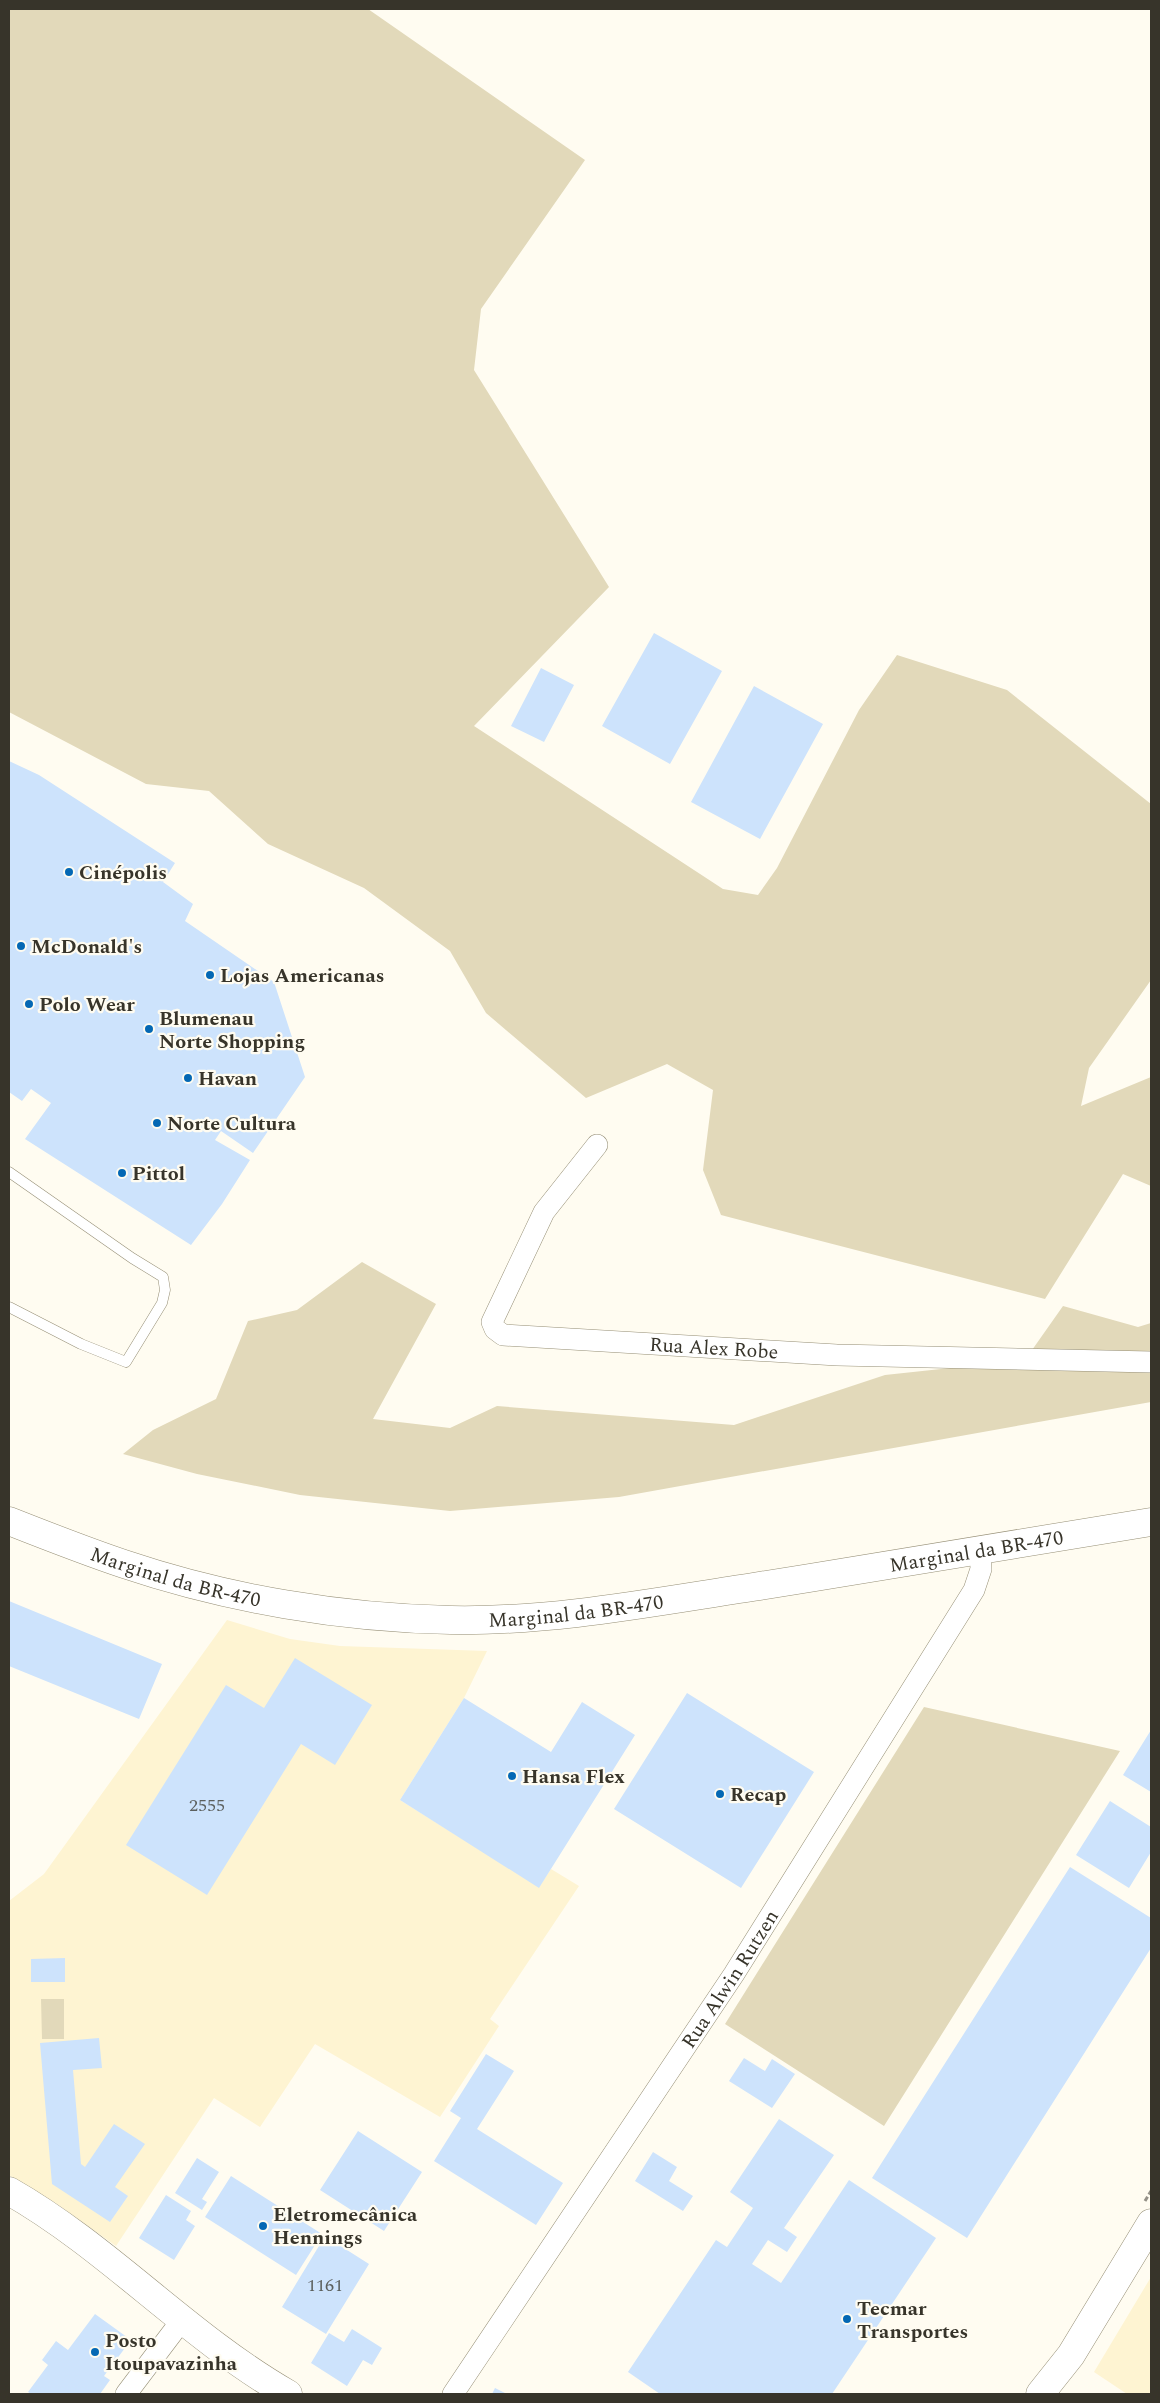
<svg xmlns="http://www.w3.org/2000/svg" width="1160" height="2403" font-family="Spectral,serif">
	<rect width="100%" height="100%" fill="#fffcf1"/>
	<path fill="#fef4d2" d="M227,1620L290,1639L340,1646L487,1651L464,1698L400,1800L539,1887L551,1869L579,1886L490,2019L499,2026L440,2117L315,2044L260,2127L214,2098L116,2246L57,2204L9,2175V1901L44,1874Z
		M1151,2277V2394H1127L1094,2372Z"/>
	<path fill="#e2d9ba" d="M9,9H368L585,160L481,309L474,370L609,587L474,726L723,889L758,895L777,868L859,710L897,655L1007,690L1151,804V980L1089,1068L1081,1106L1151,1077V1186L1123,1174L1045,1299L721,1215L703,1170L713,1090L667,1064L586,1098L486,1013L450,951L364,888L268,844L209,791L146,784L9,712Z
		M362,1262L436,1304L373,1419L450,1428L497,1406L734,1425L885,1375L1025,1360L1063,1306L1138,1327L1151,1323V1402L619,1497L450,1511L300,1495L197,1474L123,1454L153,1430L216,1399L248,1321L297,1310Z
		M924,1707L1120,1751L884,2126L725,2024Z
		M41,1999H64V2039H42Z"/>
	<path fill="#cde3fc" d="M654,633L722,671L670,764L602,726Z
		M541,668L574,685L544,742L511,726Z
		M754,686L823,724L760,839L691,802Z
		M9,761L39,775L175,863L163,882L193,904L185,921L274,982L305,1077L253,1153L221,1131L215,1140L250,1160L222,1204L191,1245L25,1139L51,1103L31,1089L22,1101L9,1092Z
		M9,1601L162,1664L139,1719L9,1666Z
		M295,1658L372,1705L335,1765L301,1744L207,1895L126,1845L226,1685L264,1708Z
		M687,1693L814,1772L741,1888L614,1809Z
		M464,1698L551,1752L582,1702L635,1735L539,1888L400,1800Z
		M1151,1730V1792L1123,1775Z
		M1110,1801L1151,1827V1852L1129,1888L1076,1855Z
		M1070,1867L1151,1918V1948L967,2238L872,2178Z
		M65,1958V1982H31V1959Z
		M99,2038L102,2068L73,2070L81,2164L85,2167L114,2124L145,2144L115,2187L128,2196L110,2222L52,2184L40,2043Z
		M486,2054L514,2071L477,2129L563,2183L536,2225L434,2161L461,2118L450,2111Z
		M744,2058L765,2071L772,2059L795,2074L772,2108L729,2081Z
		M779,2119L834,2155L784,2228L797,2237L787,2252L768,2240L752,2264L781,2283L849,2180L936,2238L832,2394H660L628,2372L716,2240L727,2247L753,2208L730,2192Z
		M358,2131L422,2172L384,2231L320,2190Z
		M653,2152L677,2167L669,2181L693,2196L683,2211L635,2181Z
		M197,2158L219,2172L202,2199L207,2202L202,2210L175,2193Z
		M231,2176L322,2234L296,2275L205,2217Z
		M166,2195L191,2211L186,2220L195,2226L174,2260L139,2238Z
		M325,2236L369,2264L326,2334L282,2307Z
		M95,2314L131,2340L104,2376L110,2380L100,2394H31L28,2392L48,2365L42,2360L56,2341L68,2350Z
		M352,2329L382,2348L372,2365L363,2360L347,2386L311,2363L329,2333L344,2342Z
		M495,2388L507,2394H492Z"/>
	<g fill="none" stroke-linecap="round" stroke-linejoin="round">
		<g stroke="#968f76" stroke-width="11">
			<path id="lane" d="M9,1172L132,1258L163,1277L165,1290L162,1303L126,1362L81,1344L9,1307"/>
		</g>
		<g stroke="#968f76" stroke-width="22">
			<g id="street">
				<path id="s1" d="M597,1145L544,1212L492,1322L495,1329L503,1335L837,1355L1151,1362"/>
				<path d="M126,2394L182,2320"/>
				<path id="s2" d="M453,2394L734,1974L974,1590L981,1569L980,1551"/>
			</g>
		</g>
		<g stroke="#968f76" stroke-width="29">
			<path id="secondary" d="M9,2191C109,2248 187,2336 288,2394
				M1040,2394L1071,2355L1151,2223"/>
		</g>
		<g stroke="#968f76" stroke-width="29">
			<g id="highway">
				<path id="s3" d="M9,1521C47,1536 85,1551 124,1564C228,1599 342,1618 451,1620C552,1622 654,1602 753,1587C886,1566 1019,1544 1151,1522"/>
			</g>
		</g>
		<path stroke="#949187" stroke-width="3" stroke-dasharray="5 2.5" stroke-linecap="butt" d="M1145,2201L1151,2191"/>
		<use href="#lane" stroke="#fff" stroke-width="10"/>
		<use href="#street" stroke="#fff" stroke-width="21"/>
		<use href="#secondary" stroke="#fff" stroke-width="28"/>
		<use href="#highway" stroke="#fff" stroke-width="28"/>
	</g>
	<g fill="#0468b4" stroke="#fffcf1" stroke-width="2">
		<circle cx="69" cy="872" r="5"/>
		<circle cx="21" cy="946" r="5"/>
		<circle cx="210" cy="975" r="5"/>
		<circle cx="29" cy="1004" r="5"/>
		<circle cx="149" cy="1029" r="5"/>
		<circle cx="188" cy="1078" r="5"/>
		<circle cx="157" cy="1123" r="5"/>
		<circle cx="122" cy="1173" r="5"/>
		<circle cx="512" cy="1776" r="5"/>
		<circle cx="720" cy="1794" r="5"/>
		<circle cx="263" cy="2226" r="5"/>
		<circle cx="847" cy="2319" r="5"/>
		<circle cx="95" cy="2352" r="5"/>
	</g>
	<g text-anchor="middle" stroke-width="4.5" stroke-linejoin="round" paint-order="stroke">
		<g font-size="18" fill="#5c605e">
			<text x="207" y="1811">2555</text>
			<text x="325" y="2291">1161</text>
		</g>
		<g font-size="20" font-weight="bold" fill="#37342a" stroke="#fffcf1" text-anchor="start">
			<text x="79" y="879">Cinépolis</text>
			<text x="31" y="953">McDonald's</text>
			<text x="220" y="982">Lojas Americanas</text>
			<text x="39" y="1011">Polo Wear</text>
			<text x="159" y="1025">Blumenau<tspan x="159" dy="23">Norte Shopping</tspan></text>
			<text x="198" y="1085">Havan</text>
			<text x="167" y="1130">Norte Cultura</text>
			<text x="132" y="1180">Pittol</text>
			<text x="522" y="1783">Hansa Flex</text>
			<text x="730" y="1801">Recap</text>
			<text x="273" y="2221">Eletromecânica<tspan x="273" dy="23">Hennings</tspan></text>
			<text x="857" y="2315">Tecmar<tspan x="857" dy="23">Transportes</tspan></text>
			<text x="105" y="2347">Posto<tspan x="105" dy="23">Itoupavazinha</tspan></text>
		</g>
		<g font-size="20" fill="#37342a" stroke="#fffcf1">
			<text dy="7" stroke="none"><textPath href="#s1" startOffset="436">Rua Alex Robe</textPath></text>
			<text dy="7" stroke="none"><textPath href="#s3" startOffset="986">Marginal da BR-470</textPath></text>
			<text dy="7" stroke="none"><textPath href="#s3" startOffset="176">Marginal da BR-470</textPath></text>
			<text dy="7" stroke="none"><textPath href="#s3" startOffset="581">Marginal da BR-470</textPath></text>
			<text dy="7" stroke="none"><textPath href="#s2" startOffset="499">Rua Alwin Rutzen</textPath></text>
		</g>
	</g>
	<rect width="1160" height="2403" fill="none" stroke="#37342a" stroke-width="20"/>
</svg>
